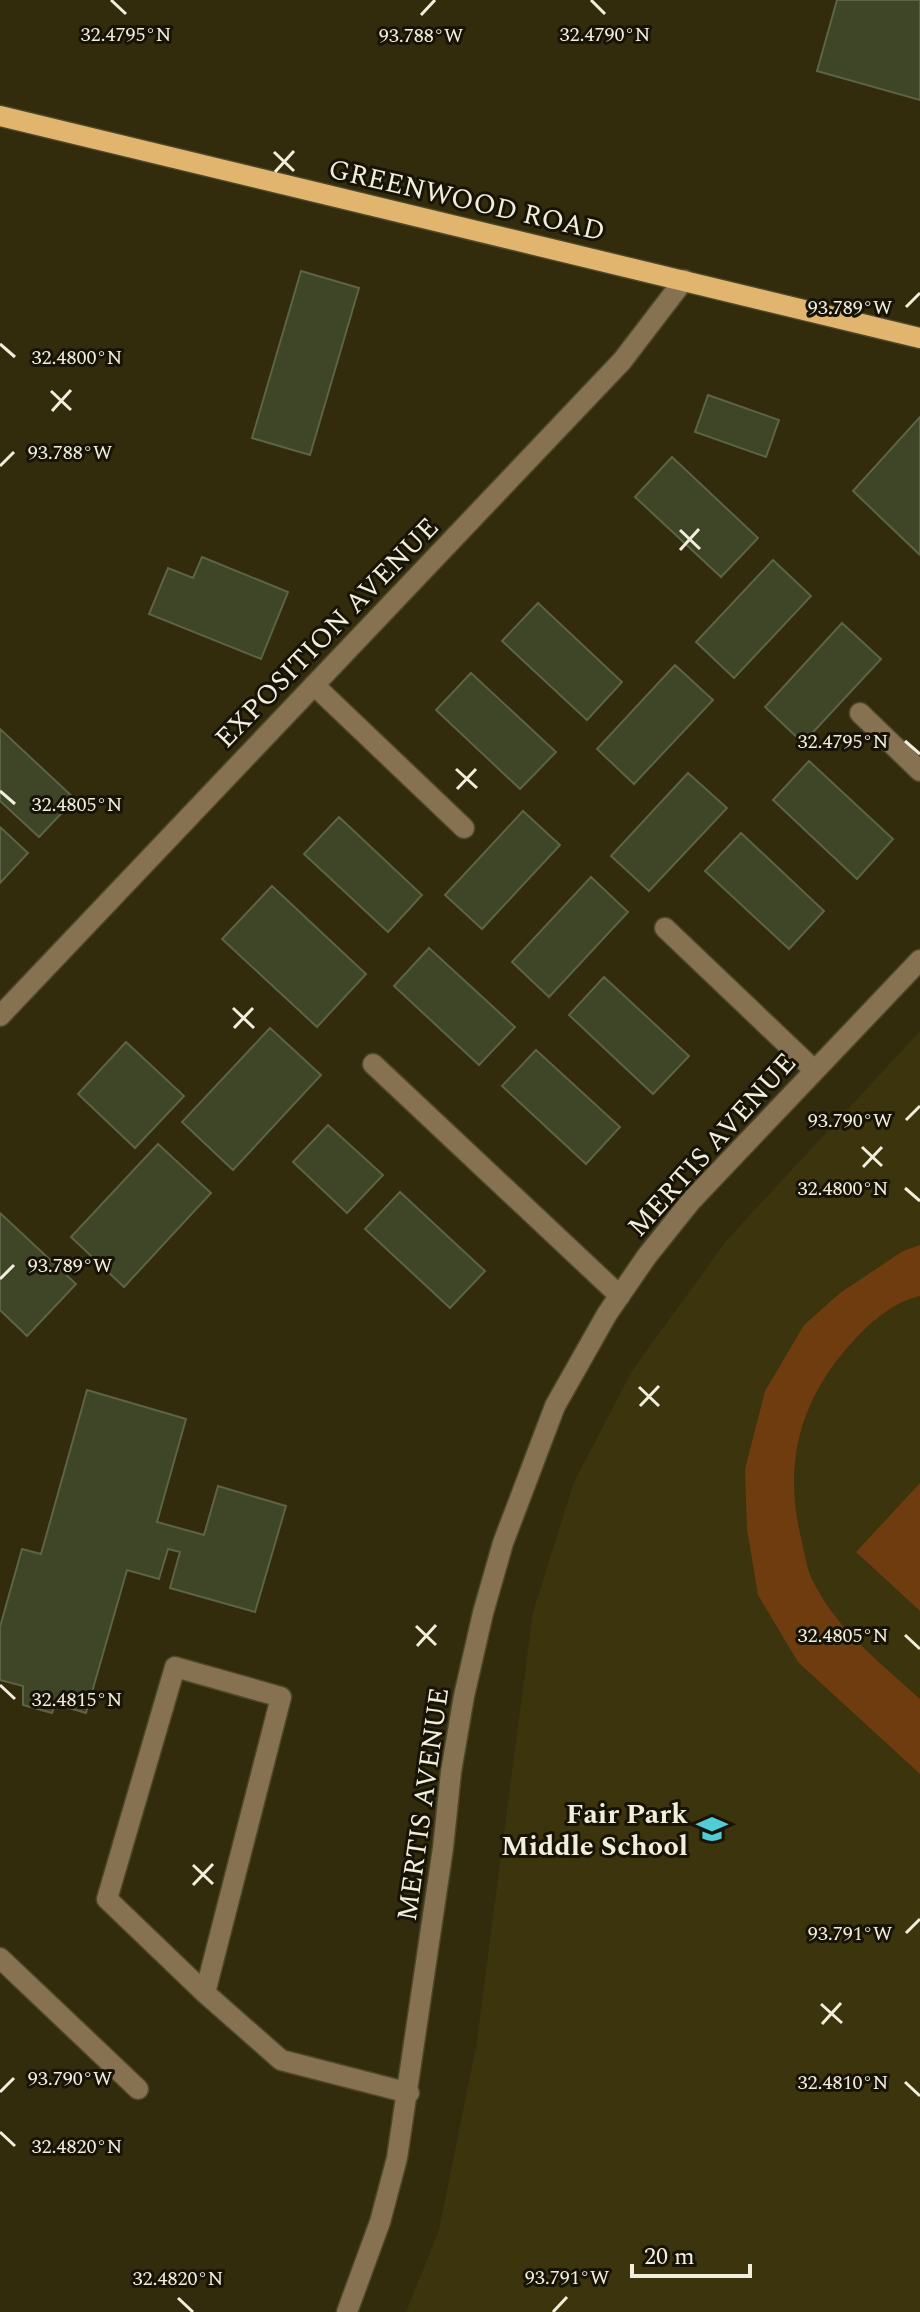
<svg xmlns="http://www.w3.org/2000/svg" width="920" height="2312" font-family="Spectral,serif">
	<rect width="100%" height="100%" fill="#322c0d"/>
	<path fill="#3b340c" d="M920,1031V2312H406L439,2230L476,2047L533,1612L574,1482L632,1371L726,1241Z"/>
	<path fill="#6e3c0e" d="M920,1245V1296C894,1302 873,1320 855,1339C800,1398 782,1463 802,1542C805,1555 807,1571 814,1583C838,1631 881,1663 920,1699V1774L798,1662L758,1595L747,1529L745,1469L765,1391L804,1325L840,1293L903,1251Z
		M920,1483V1611L856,1552Z"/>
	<path fill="#3f4628" stroke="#5c6445" stroke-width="2" d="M837,0H920V100L817,71Z
		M301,271L359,288L310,455L252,438Z
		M708,395L779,420L766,457L695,432Z
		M920,417V555L853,491Z
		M672,457L758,538L721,577L635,497Z
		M202,557L288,592L261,659L149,614L168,568L193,578Z
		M773,560L811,596L734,678L696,642Z
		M538,603L622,682L587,720L502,641Z
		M842,623L881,659L803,743L765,707Z
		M675,665L713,700L634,784L597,749Z
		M471,673L556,752L520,789L436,710Z
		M0,729L75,799L39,837L0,801Z
		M809,761L893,839L857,879L773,800Z
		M688,773L727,808L649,891L611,856Z
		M523,811L560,845L482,929L445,895Z
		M339,817L422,895L388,932L304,854Z
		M0,827L28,853L0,883Z
		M741,833L824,911L789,949L705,871Z
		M591,877L628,912L549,997L512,962Z
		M272,886L366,974L317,1027L222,939Z
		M429,948L515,1027L479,1065L394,986Z
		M604,977L689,1056L653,1094L569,1015Z
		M270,1028L321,1075L233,1170L182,1122Z
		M126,1042L184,1096L135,1148L78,1094Z
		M536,1050L620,1127L586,1164L502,1086Z
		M328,1125L383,1175L347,1213L293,1162Z
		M158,1144L211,1193L124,1287L71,1237Z
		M400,1192L485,1271L450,1308L365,1229Z
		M0,1213L76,1284L27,1336L0,1310Z
		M87,1390L186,1419L157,1522L204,1535L218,1486L286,1506L255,1612L170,1588L180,1552L168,1549L159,1579L127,1570L86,1713L55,1704L52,1713L23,1705V1686L0,1680V1627L22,1549L41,1554Z"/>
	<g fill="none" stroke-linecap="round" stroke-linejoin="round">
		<g stroke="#4d472a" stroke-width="23">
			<path id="minor" d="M314,685L464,828
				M860,713L920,771
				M665,928L814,1070
				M0,1016L622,361L684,280
				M373,1064L620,1296
				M0,1958L138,2089
				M205,1993L107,1899L175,1667L281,1697L205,1993L281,2060L409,2093
				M347,2312L380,2222L397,2158L443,1848L451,1772L464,1696L483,1613L503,1543L555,1406L607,1314L647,1256L691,1201L920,960"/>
		</g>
		<g stroke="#4d472a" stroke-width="23">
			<path id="major" d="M0,116L920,338"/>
		</g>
		<use href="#minor" stroke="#867150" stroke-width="20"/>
		<use href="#major" stroke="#e2b56e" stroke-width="20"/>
	</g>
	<path fill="none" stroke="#f1eedc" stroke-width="3" d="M111,0L126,14M591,0L605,14M421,15L435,0M274,152L294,171M275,172L294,151M906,307L920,293M0,344L15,357M51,391L71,410M52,411L71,390M0,466L14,452M680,530L700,549M680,550L699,529M905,741L920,754M456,769L477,788M457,789L476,769M0,791L15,804M233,1008L254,1028M234,1028L253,1008M906,1120L920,1106M862,1147L882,1166M863,1167L882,1147M905,1188L920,1201M0,1279L14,1265M639,1387L659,1406M640,1406L659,1386M416,1626L436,1645M905,1635L920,1649M417,1646L436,1625M0,1685L15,1699M193,1865L213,1884M193,1885L213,1864M906,1933L920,1919M821,2004L842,2023M822,2024L841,2003M905,2082L920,2096M0,2092L14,2078M0,2132L15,2146M178,2298L193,2312M553,2312L567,2297"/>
	<defs>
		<g id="school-bare" transform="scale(2.4)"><path d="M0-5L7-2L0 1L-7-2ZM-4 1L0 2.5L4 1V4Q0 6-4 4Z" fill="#52ccd6" stroke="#171407" stroke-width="2.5" paint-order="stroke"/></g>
	</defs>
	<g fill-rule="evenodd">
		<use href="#school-bare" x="712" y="1829"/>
	</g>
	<g text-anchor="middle" stroke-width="6" stroke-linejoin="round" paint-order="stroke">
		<g font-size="28" fill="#f1eedc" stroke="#171407">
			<text transform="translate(467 199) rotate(13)" y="10">GREENWOOD ROAD</text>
			<text transform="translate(326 632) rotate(-46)" y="10">EXPOSITION AVENUE</text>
			<text transform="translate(711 1144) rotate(-48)" y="10">MERTIS AVENUE</text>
			<text transform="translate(422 1804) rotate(-82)" y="10">MERTIS AVENUE</text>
		</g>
		<g font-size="28" font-weight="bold" fill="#f1eedc" stroke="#171407" text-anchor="end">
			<text x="688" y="1823">Fair Park<tspan x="688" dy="32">Middle School</tspan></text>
		</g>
	</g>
	<g font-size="20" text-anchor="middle" fill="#f1eedc" stroke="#171407" stroke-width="6" stroke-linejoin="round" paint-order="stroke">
		<text x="605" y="41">32.4790°N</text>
		<text x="126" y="41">32.4795°N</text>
		<text x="421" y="42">93.788°W</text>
		<text x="850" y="314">93.789°W</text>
		<text x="77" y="364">32.4800°N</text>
		<text x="70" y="459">93.788°W</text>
		<text x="843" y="748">32.4795°N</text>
		<text x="77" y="811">32.4805°N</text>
		<text x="850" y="1127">93.790°W</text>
		<text x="843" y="1195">32.4800°N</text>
		<text x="70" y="1272">93.789°W</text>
		<text x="843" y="1642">32.4805°N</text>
		<text x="77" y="1706">32.4815°N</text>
		<text x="850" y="1940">93.791°W</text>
		<text x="70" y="2085">93.790°W</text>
		<text x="843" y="2089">32.4810°N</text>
		<text x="77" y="2153">32.4820°N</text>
		<text x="567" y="2284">93.791°W</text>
		<text x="178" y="2285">32.4820°N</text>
	</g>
	<path d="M632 2264v12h118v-12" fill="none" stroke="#f1eedc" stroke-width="4"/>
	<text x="644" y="2264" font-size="24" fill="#f1eedc" stroke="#171407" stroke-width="6" paint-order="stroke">20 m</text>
</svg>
